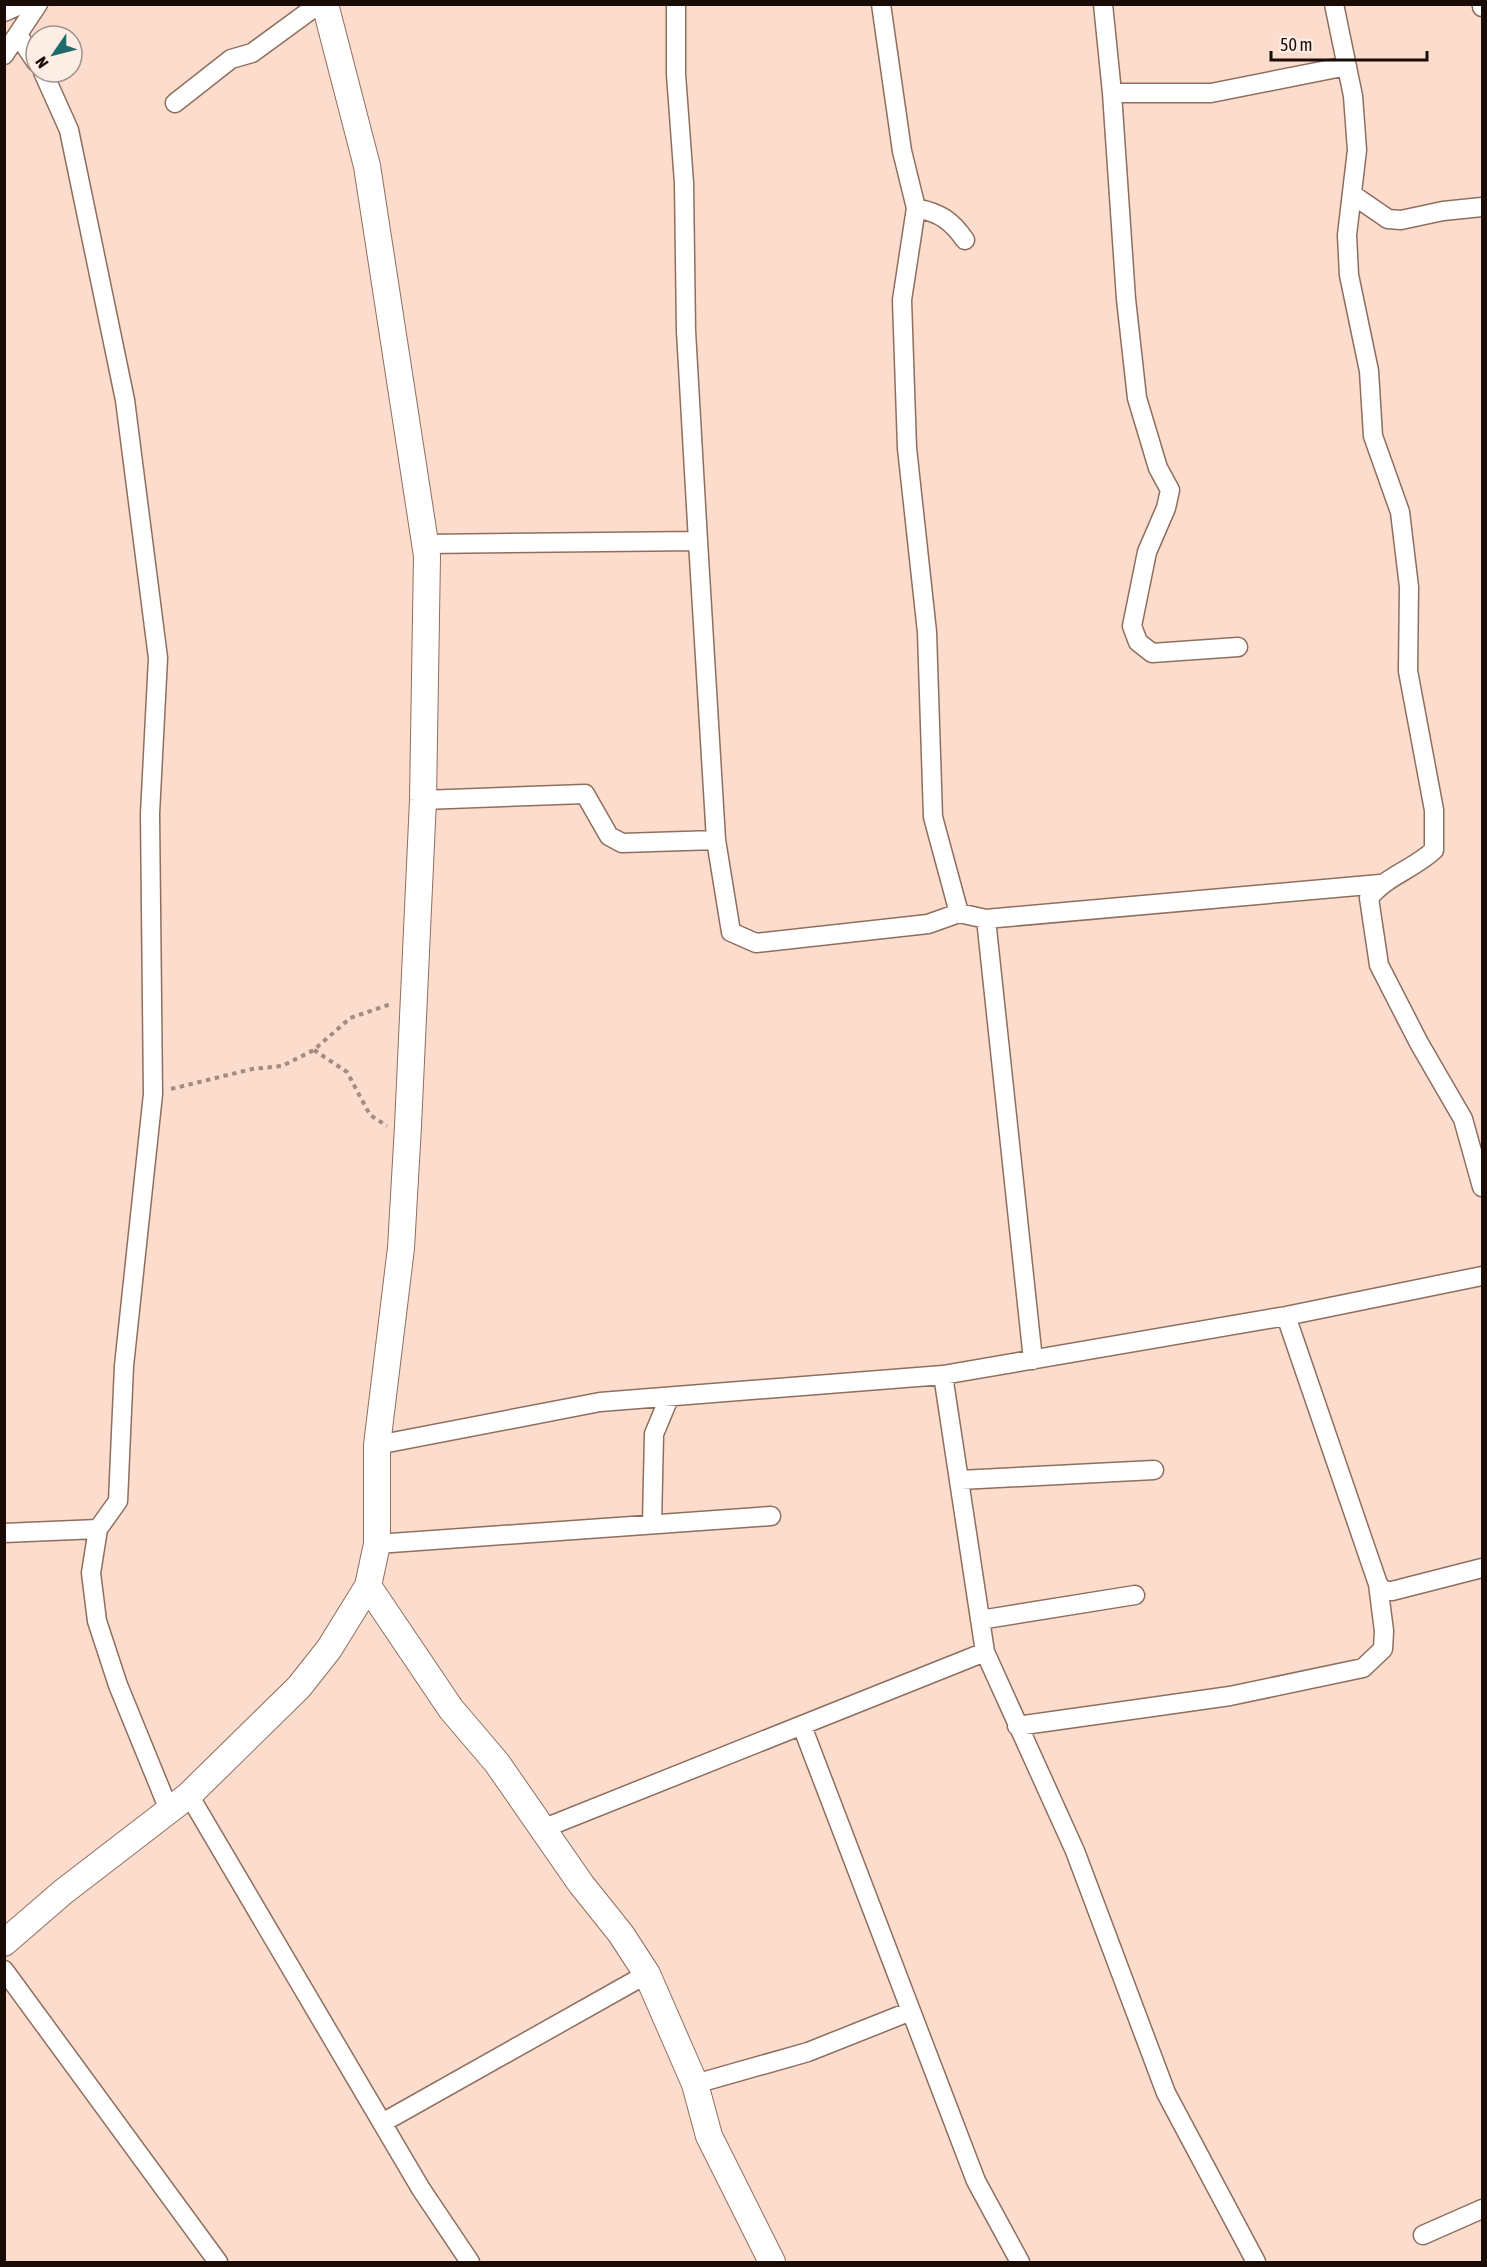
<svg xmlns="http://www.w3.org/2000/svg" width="1487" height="2267" font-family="'Asap Condensed',sans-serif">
	<rect width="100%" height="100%" fill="#fbdccd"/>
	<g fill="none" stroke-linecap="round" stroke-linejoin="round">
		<g stroke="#906e5e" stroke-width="21">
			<path id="street" d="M881,4L902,151L916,208L902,300L907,448L927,632L933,817L959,913
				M1103,4L1112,93L1126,299L1137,398L1158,468L1170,490L1166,508L1147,552L1132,626L1138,642L1152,653L1238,647
				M1334,4L1353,96L1357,150L1347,235L1349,275L1369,371L1373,436L1400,512L1409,587L1408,671L1434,810V850C1414,869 1386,876 1369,898L1379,965L1419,1043L1463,1119L1482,1187
				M1482,4V7
				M4,12L22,4
				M18,35L36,62
				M4,55L38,4
				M43,72L69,130L125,400L158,658L150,814L153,1094L124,1366L118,1501L98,1529L91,1573L97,1621L118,1685L169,1810
				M1112,93H1211L1347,66
				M175,103L231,59L252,53L319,4
				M1353,195L1388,219L1401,220L1443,211L1482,207
				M916,208C940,213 951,220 965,240
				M698,541L716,840L731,932L756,943L928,924L959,913L986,919L1033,1360
				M426,544L698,541L686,331L684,183L676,74V4
				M423,800L585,794L609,836L622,843L716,840
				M986,919L1380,884
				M1286,1316L1378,1584L1384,1591H1392L1482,1568
				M943,1375L985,1652L1075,1851L1166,2093L1256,2262
				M377,1445L600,1402L943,1375L1286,1316L1482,1276
				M960,1480L1154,1470
				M652,1524L654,1434L669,1398
				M4,1533L98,1529
				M377,1544L771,1516
				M980,1620L1135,1595
				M802,1726L976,2181L1020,2262
				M1017,1726L1230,1696L1363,1668L1383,1649L1384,1631L1378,1584
				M189,1795L421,2189L470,2262
				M542,1829L985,1652
				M4,1970L218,2262
				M695,2084L808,2052L911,2011
				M382,2123L647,1974
				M1423,2235L1482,2209"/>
		</g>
		<g stroke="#906e5e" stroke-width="28">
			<path id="secondary" d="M368,1586L451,1709L497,1763L581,1884L621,1934L647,1974L695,2084L709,2136L772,2262
				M4,1943L63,1892L189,1795L299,1687L329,1649L368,1586L377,1544V1445L401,1248L408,1126L423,800L427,556L367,166L325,4"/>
		</g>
		<path stroke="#a48c81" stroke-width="4" stroke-dasharray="4.5 4.5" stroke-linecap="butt" d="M314,1050L347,1072L370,1115L387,1126
			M171,1089L252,1069L282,1066L314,1050L350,1018L391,1004"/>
		<use href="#street" stroke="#fff" stroke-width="18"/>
		<use href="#secondary" stroke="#fff" stroke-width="26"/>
	</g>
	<rect width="1487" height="2267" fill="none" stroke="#190c07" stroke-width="12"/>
	<g transform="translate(54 54) rotate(235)"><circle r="28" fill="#fcede5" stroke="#a1938c" stroke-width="1.5"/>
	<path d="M0-4.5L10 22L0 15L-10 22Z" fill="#1f6b6a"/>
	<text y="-9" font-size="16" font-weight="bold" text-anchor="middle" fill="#190c07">N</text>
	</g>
	<path d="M1271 51v9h156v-9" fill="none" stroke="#190c07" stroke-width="3"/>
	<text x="1280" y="51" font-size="18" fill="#190c07" stroke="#fcede5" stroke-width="4.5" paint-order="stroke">50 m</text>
</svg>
